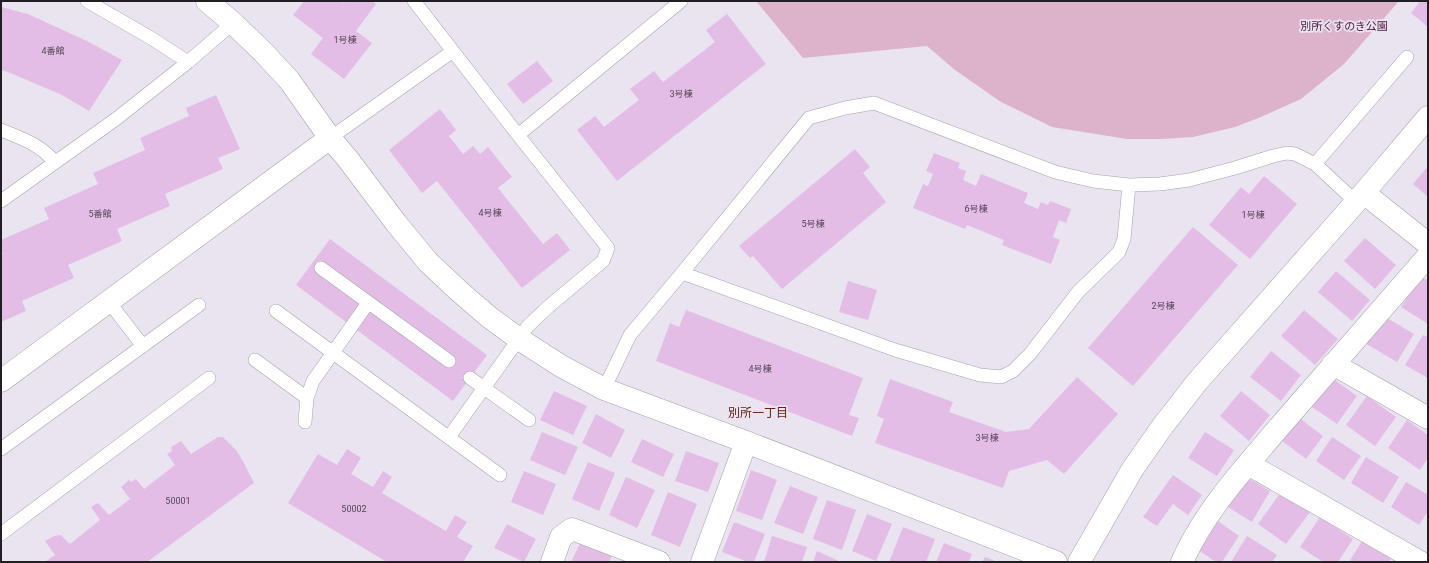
<svg xmlns="http://www.w3.org/2000/svg" width="1429" height="563" font-family="Roboto,'Noto Sans JP',sans-serif">
	<rect width="100%" height="100%" fill="#e9e4ef"/>
	<path fill="#ddb3cc" d="M756,1H1399L1344,64L1301,99L1261,117L1235,127L1193,137L1162,139H1127L1052,127L1001,102L955,70L927,46L803,58Z"/>
	<path fill="#e4bde7" d="M304,1H341L344,3L346,1H372L376,4L356,31L372,43L344,79L311,54L323,38L293,15Z
		M1420,1H1428V27L1411,13Z
		M1,7L28,14L89,42L122,60L89,111L62,95L8,72L1,70Z
		M727,14L766,64L617,181L577,130L595,116L604,127L639,100L630,89L654,71L663,82L715,42L706,30Z
		M537,61L553,81L523,104L507,84Z
		M216,95L240,149L218,158L223,169L165,194L170,206L117,229L122,241L68,265L74,278L22,301L26,311L1,322V255L3,254L1,249V240L49,219L44,208L98,184L93,173L145,150L140,138L189,116L186,108Z
		M440,109L456,130L449,136L463,154L473,146L480,154L488,147L512,177L498,188L543,244L557,233L570,250L522,288L437,181L422,193L389,150Z
		M855,149L870,167L863,173L886,202L782,289L753,256L750,258L739,246Z
		M934,153L960,163L958,168L966,171L963,180L976,186L981,174L1028,193L1024,203L1038,209L1041,202L1048,205L1050,201L1071,209L1066,223L1059,220L1053,237L1060,240L1051,264L1002,245L1004,240L967,225L965,229L913,208L923,184L928,186L933,174L926,171Z
		M1428,166V197L1413,184Z
		M1264,176L1297,204L1250,259L1209,225L1241,187L1249,194Z
		M1193,227L1238,265L1133,386L1088,348Z
		M1365,238L1396,265L1375,289L1344,261Z
		M330,239L487,355L453,401L296,285Z
		M1336,271L1370,300L1352,321L1318,292Z
		M1421,276L1428,281V324L1401,307Z
		M848,281L877,290L868,320L839,312Z
		M686,310L863,378L849,415L859,418L852,436L656,361L670,323L679,327Z
		M1304,310L1338,339L1315,365L1281,336Z
		M1382,315L1414,334L1397,362L1365,343Z
		M1423,335L1428,337V378L1405,365Z
		M1271,351L1301,375L1281,401L1250,377Z
		M1329,376L1357,396L1337,424L1309,405Z
		M1077,377L1118,414L1064,474L1047,460L1009,471L1003,488L875,443L884,419L877,416L890,379L953,402L949,412L1006,432L1029,429Z
		M554,391L587,406L573,435L540,420Z
		M1241,391L1270,415L1249,441L1220,416Z
		M1367,396L1396,417L1375,446L1346,425Z
		M596,414L625,430L611,458L582,443Z
		M1294,414L1323,436L1306,459L1277,437Z
		M1407,420L1428,435V458L1420,470L1388,448Z
		M542,432L578,447L565,475L530,460Z
		M1205,432L1234,450L1217,476L1188,458Z
		M218,437H223L236,450L243,461L254,483L147,562H45L55,555L45,541L54,536L61,535L70,544L100,520L91,507L98,503L109,515L130,499L121,487L129,480L131,482L136,479L144,489L175,465L167,454L172,451L171,447L181,441L191,454Z
		M1332,437L1361,456L1344,480L1316,461Z
		M642,439L674,454L663,477L631,462Z
		M347,449L361,458L351,474L373,487L383,471L392,477L382,493L446,531L455,515L467,522L457,537L473,546L463,562H387L288,503L318,454L337,465Z
		M686,451L719,463L708,492L675,481Z
		M1366,457L1399,477L1383,503L1351,483Z
		M588,462L615,473L599,511L572,499Z
		M751,470L777,480L762,520L736,511Z
		M524,471L556,484L543,515L511,502Z
		M1241,474L1270,491L1252,522L1223,504Z
		M1173,475L1202,495L1188,515L1173,504L1157,526L1143,517Z
		M626,477L655,490L637,528L609,515Z
		M1406,482L1428,495V511L1419,525L1391,507Z
		M790,486L818,497L803,534L774,523Z
		M668,492L697,504L680,547L651,535Z
		M1281,492L1310,512L1286,544L1258,524Z
		M827,500L856,510L842,550L813,539Z
		M867,514L892,524L876,561L852,551Z
		M1320,517L1353,539L1338,562H1323L1300,547Z
		M1215,519L1239,536L1222,562H1216L1195,548Z
		M734,522L765,534L754,562H748L722,552Z
		M507,524L536,539L524,562L494,548Z
		M903,527L935,539L926,562H889Z
		M772,536L807,547L802,562H764Z
		M1247,536L1277,555L1272,562H1231Z
		M582,539L613,554L609,562H571Z
		M1362,541L1391,559L1389,562H1349Z
		M944,543L972,554L969,562H936Z
		M817,551L841,562H813Z
		M985,557L998,562H982Z"/>
	<g fill="none" stroke-linecap="round" stroke-linejoin="round">
		<g stroke="#a6a2ac" stroke-width="14">
			<path id="lane" d="M87,1L151,38L188,62
				M414,1L518,135L681,1
				M1,130C23,139 39,144 55,162
				M330,138L453,51
				M1315,164L1407,57
				M1,201L116,119L188,62L233,23
				M321,268L449,361
				M682,273L895,350L980,375L1001,377L1013,371L1030,354L1078,292L1119,252L1124,239L1129,185
				M109,302L143,346
				M276,311L500,475
				M255,360L307,398
				M470,378L529,420
				M604,389L630,335L682,273L809,118L845,108L874,103L1055,172L1093,181L1129,185L1160,184L1189,180L1235,168L1273,156L1287,153L1295,154L1315,164L1356,202
				M305,422L307,398L313,381L368,303
				M449,437L528,326L548,307L603,261L608,248L518,135
				M1,449L199,305
				M1,534L209,378"/>
		</g>
		<g stroke="#a6a2ac" stroke-width="23">
			<path id="street" d="M1364,193L1428,244
				M1333,364L1428,418
				M1248,464L1420,562
				M552,562L561,537L572,529L659,562
				M702,562L746,442
				M1182,562C1205,510 1244,469 1281,425C1330,368 1379,312 1428,256"/>
		</g>
		<g stroke="#a6a2ac" stroke-width="23">
			<path id="secondary" d="M207,1L233,23L264,53L289,80L330,138L347,158L396,223L428,262L460,292L489,317L519,339L561,366L604,389L746,442L1056,562
				M1,381L330,138
				M1079,562L1132,470L1162,427L1197,382L1356,202L1428,117"/>
		</g>
		<use href="#lane" stroke="#fff" stroke-width="13"/>
		<use href="#street" stroke="#fff" stroke-width="22"/>
		<use href="#secondary" stroke="#fff" stroke-width="22"/>
	</g>
	<g text-anchor="middle" stroke-width="3.5" stroke-linejoin="round" paint-order="stroke">
		<g font-size="9" fill="#524654">
			<text x="345" y="43">1号棟</text>
			<text x="53" y="54">4番館</text>
			<text x="681" y="97">3号棟</text>
			<text x="976" y="212">6号棟</text>
			<text x="490" y="216">4号棟</text>
			<text x="100" y="217">5番館</text>
			<text x="1253" y="218">1号棟</text>
			<text x="813" y="227">5号棟</text>
			<text x="1163" y="309">2号棟</text>
			<text x="760" y="372">4号棟</text>
			<text x="987" y="441">3号棟</text>
			<text x="178" y="504">50001</text>
			<text x="354" y="512">50002</text>
		</g>
		<g font-size="11" fill="#4f143d" stroke="#e9e4ef">
			<text x="1344" y="30">別所くすのき公園</text>
		</g>
		<g font-size="12" fill="#63220d" stroke="#e9e4ef">
			<text x="758" y="417">別所一丁目</text>
		</g>
	</g>
	<rect width="1429" height="563" fill="none" stroke="#211f23" stroke-width="4"/>
</svg>
